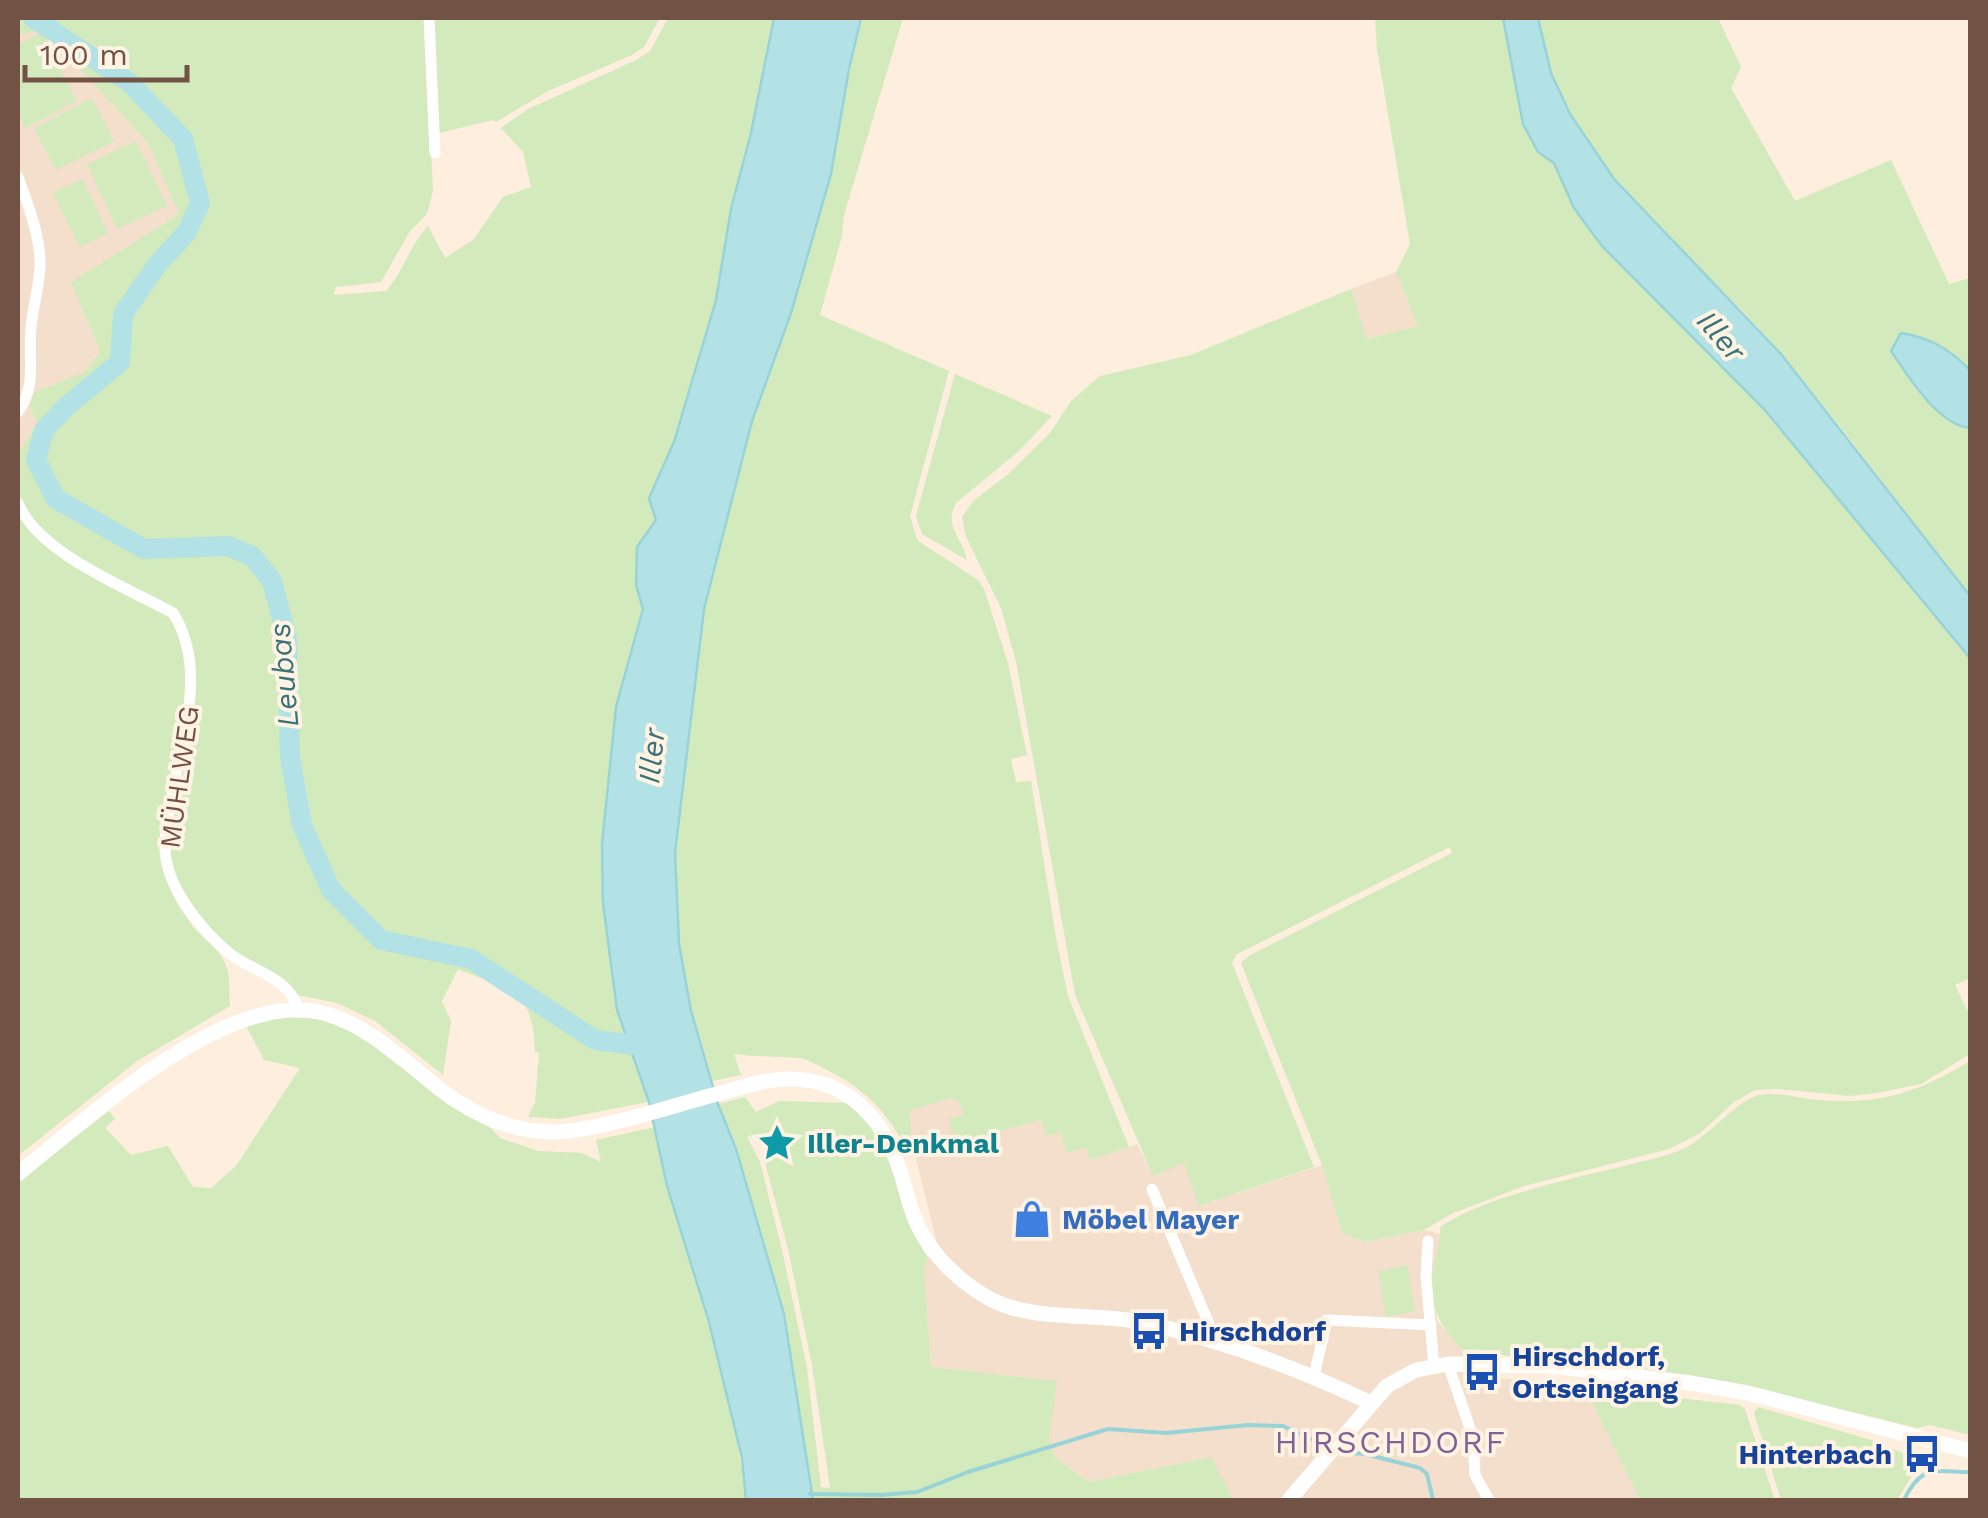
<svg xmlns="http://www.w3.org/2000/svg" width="1988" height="1518" font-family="'Work Sans',sans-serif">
	<rect width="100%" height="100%" fill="#fdeedd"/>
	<path fill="#f4dfcc" d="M44,30L148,143L179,214L71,282L100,351L86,372L33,393L30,407L37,423L18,454V35Z
		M1396,272L1419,326L1366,339L1351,289Z
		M951,1098L960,1102L964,1115L950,1119L965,1140L1041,1120L1086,1147L1091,1160L1137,1144L1153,1175L1184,1162L1200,1206L1322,1165L1342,1233L1365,1242L1424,1230L1440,1234L1441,1247L1432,1277L1437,1320L1462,1350L1467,1380L1513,1379L1526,1393L1591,1400L1640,1500H1233L1210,1457L1088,1482L1055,1457L1049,1439L1056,1381L931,1367L924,1267L936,1239L912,1143L909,1111Z"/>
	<path fill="#d2eabc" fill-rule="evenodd" d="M18,18H425L433,191L427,214L410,231L381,282L336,287L333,295L386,291C404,271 409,246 428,226L445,258L473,240L503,197L531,187L523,152L501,128L528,109L636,60L650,51L668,18H774L751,133L731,209L716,300L674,442L649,498L656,520L637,547L636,585L643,609L616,707L602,844L603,903L617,1010L648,1102L560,1119L528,1117L535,1103L539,1053L535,1051C533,989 510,991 458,969L442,1001L451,1021L443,1075L375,1021L337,1003L298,995L273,975L232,950L204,923L176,878L161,829C158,868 171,900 196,930C205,940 217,948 223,959C231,972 229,991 230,1006L137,1061L18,1156V454L37,423L30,407L33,393L85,372L100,351L71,282L179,214L148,143L44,30L18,35Z
		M432,18H660L644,47L632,55L548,91L496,122L493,120L439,133Z
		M861,18H903L844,215L842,236L820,315L949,371L910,516L917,540L978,580L984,589L1008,663L1027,755L1011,759L1016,782L1031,781L1056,938L1068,996L1129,1147L1090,1160L1086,1147L1067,1153L1061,1132L1046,1136L1041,1120L965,1140L952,1133L949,1119L963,1115L960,1102L951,1098L909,1111L912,1143L904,1145C886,1110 862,1087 827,1070C817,1065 808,1059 798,1058C776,1056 756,1057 734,1054L741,1075L713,1081L691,1011L679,944L675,853L695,673L704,609L727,516L752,421L791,313Z
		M1375,18H1503L1517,81L1538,152L1554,163L1574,208L1602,246L1764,409L1970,658V978L1955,985L1970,1016V1054L1921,1084L1876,1093L1850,1096L1777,1089L1755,1090L1734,1102L1699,1134L1669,1149L1524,1186L1451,1214L1424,1230L1365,1242L1342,1233L1322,1165L1241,963L1250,955L1452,853L1450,847L1237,954L1232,963L1314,1167L1199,1206L1184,1163L1153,1176L1075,995L1016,662L1001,608L966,537L962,517L973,501L1008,474L1049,434L1072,400L1100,376L1191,355L1351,289L1367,339L1418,326L1396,272L1410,244L1377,49Z
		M1538,18H1718L1741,67L1731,88L1795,201L1891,160L1949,284L1970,278V370L1952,352L1891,351C1908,376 1938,425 1970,428V596C1908,516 1848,434 1783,356C1696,251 1557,164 1538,18Z
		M42,32L77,101L25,128L18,113V45Z
		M92,98L114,141L56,170L34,128Z
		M136,141L167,206L117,229L87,164Z
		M82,179L108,233L80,247L53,193Z
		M955,374L1052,416L1019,451L956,503C943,527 963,538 967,560L922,534L916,516Z
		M275,1016L329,1020L364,1039L453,1107L491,1128L500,1138L538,1151L582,1153L601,1162L596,1140L655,1127C680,1253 733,1372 746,1500H18V1182L109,1111L115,1119L105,1128L131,1155L168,1146L193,1187L211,1188L236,1166L300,1068L264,1060L245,1024Z
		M1970,1061V1435L1930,1425L1917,1428C1788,1395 1655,1367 1522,1358C1502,1357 1482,1347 1462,1350C1443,1329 1428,1307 1432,1276C1434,1258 1441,1246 1440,1227C1484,1197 1566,1180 1620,1167C1642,1161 1665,1157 1685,1148C1711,1135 1735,1101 1759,1095C1778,1091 1800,1099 1819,1100C1881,1105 1919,1092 1970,1061Z
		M745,1097L756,1112L779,1101L847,1103C861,1116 874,1129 884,1146C904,1181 903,1220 928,1258L924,1267L931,1367L1057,1381L1049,1439L1055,1457L1088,1482L1211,1457L1233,1500H813L807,1455L718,1104ZM779,1131L787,1150L763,1155L788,1249L812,1365L830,1488L821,1487L807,1368L782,1250L760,1162L747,1137Z
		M1407,1265L1415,1311L1386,1317L1378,1271Z
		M1513,1379L1740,1405L1745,1409L1775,1500H1640L1591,1400L1526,1393Z
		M1758,1407L1878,1442L1921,1461L1897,1500H1781L1754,1413Z"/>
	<path fill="#b2e2e6" stroke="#98d3d8" stroke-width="2.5" d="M774,18H861L849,69L831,174L791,313L752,421L704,609L675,853L679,944L691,1011L718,1104L736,1149L784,1314L813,1500H746L742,1458L709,1322L667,1186L649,1102L617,1010L603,903L602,844L616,707L643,609L636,585L637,547L656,520L649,498L674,442L716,300L731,209L751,133Z
		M1503,18H1538L1551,73L1570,114L1614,179L1781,354L1970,596V658L1764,409L1602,246L1574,208L1554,163L1538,152L1523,124Z
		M1901,333C1931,338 1949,349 1970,370V428C1938,425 1908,376 1891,351Z"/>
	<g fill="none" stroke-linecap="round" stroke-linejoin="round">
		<path stroke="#98d3d8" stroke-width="4" d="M1339,1452L1365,1454L1420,1468L1427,1474L1433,1500
			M810,1494L881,1495L917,1492L968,1472L1108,1429L1166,1433L1248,1425L1283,1426L1330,1448
			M1904,1500C1922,1463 1935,1472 1970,1472"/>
		<path stroke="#b2e2e6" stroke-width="20" d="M33,18L130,83L183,139L200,203L187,232L157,265L123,314L120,362L66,407L44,430L36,460L56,499L144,549L228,546L252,556L272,581L287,639L290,757L302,825L331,890L381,940L471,959L595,1040L652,1047"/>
		<path stroke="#fff" stroke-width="11" d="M429,18L435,153
			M18,177C28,205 41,237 40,267C39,289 32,309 31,329C28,360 37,386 18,412
			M18,503C39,554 126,587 173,613C211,673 177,749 169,813C167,828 163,845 166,859C172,894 202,930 229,953C253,972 287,976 298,1008
			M1152,1189L1211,1329V1343
			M1428,1241L1426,1277L1434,1366
			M1448,1364L1473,1437L1475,1475L1489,1500
			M1314,1376L1327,1320L1431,1325"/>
		<path stroke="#fff" stroke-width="15" d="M18,1174C89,1117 232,984 327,1014C370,1027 406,1062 441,1090C481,1120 526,1138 576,1130C626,1122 675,1105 724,1092C746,1086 767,1079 790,1079C847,1079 883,1118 899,1168C906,1187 909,1208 918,1226C933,1257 962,1284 992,1300C1034,1321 1089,1313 1134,1321C1215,1337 1297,1368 1371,1403
			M1289,1500L1387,1386L1416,1370L1448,1364L1551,1366L1691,1383L1748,1393L1970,1451"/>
	</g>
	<defs>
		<g id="sight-bare" transform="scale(3)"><path d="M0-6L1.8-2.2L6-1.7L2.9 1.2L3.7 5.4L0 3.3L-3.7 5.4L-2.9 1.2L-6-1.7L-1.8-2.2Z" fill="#0f9aa8" stroke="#fff3e4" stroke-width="2.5" paint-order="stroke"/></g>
		<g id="shop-bare" transform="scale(3)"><path d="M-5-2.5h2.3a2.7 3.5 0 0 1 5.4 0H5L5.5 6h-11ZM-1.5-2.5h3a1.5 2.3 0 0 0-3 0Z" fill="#3f7fe0" stroke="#fff3e4" stroke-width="2.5" paint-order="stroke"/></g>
		<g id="bus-bare" transform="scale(3)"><path d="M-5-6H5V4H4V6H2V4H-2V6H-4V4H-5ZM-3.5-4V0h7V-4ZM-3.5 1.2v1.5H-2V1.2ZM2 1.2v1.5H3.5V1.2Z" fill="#1a4fb4" stroke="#fff3e4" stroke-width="2.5" paint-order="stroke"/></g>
	</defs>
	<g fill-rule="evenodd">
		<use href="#sight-bare" x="777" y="1143"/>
		<use href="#shop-bare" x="1032" y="1219"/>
		<use href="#bus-bare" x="1149" y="1331"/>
		<use href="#bus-bare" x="1482" y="1372"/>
		<use href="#bus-bare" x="1922" y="1454"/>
	</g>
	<g text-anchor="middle" stroke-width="8" stroke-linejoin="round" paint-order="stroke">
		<g font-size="28" fill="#735246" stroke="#fff3e4">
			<text transform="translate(179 777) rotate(-82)" y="10">MÜHLWEG</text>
		</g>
		<g font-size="28" font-weight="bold" fill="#0d838f" stroke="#fff3e4" text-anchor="start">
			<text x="807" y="1153">Iller-Denkmal</text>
		</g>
		<g font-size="28" font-weight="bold" fill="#366cbe" stroke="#fff3e4" text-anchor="start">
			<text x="1062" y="1229">Möbel Mayer</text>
		</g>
		<g font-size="28" font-weight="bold" fill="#164399" stroke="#fff3e4" text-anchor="start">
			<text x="1179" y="1341">Hirschdorf</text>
			<text x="1512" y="1366">Hirschdorf,<tspan x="1512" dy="32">Ortseingang</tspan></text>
			<text x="1892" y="1464" text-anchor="end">Hinterbach</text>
		</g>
		<g font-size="30" font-style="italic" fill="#3a7379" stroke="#fff3e4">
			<text transform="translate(1721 336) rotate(49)" y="10">Iller</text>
			<text transform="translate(284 675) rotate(-95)" y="10">Leubas</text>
			<text transform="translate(652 756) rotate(-84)" y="10">Iller</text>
		</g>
		<g font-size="32" letter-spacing="2.5" fill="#816196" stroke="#fff3e4">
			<text x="1391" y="1453">HIRSCHDORF</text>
		</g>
	</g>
	<rect width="1988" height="1518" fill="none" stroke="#735246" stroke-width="40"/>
	<path d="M25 65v15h162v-15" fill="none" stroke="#735246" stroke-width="5"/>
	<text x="40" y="65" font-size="30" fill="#735246" stroke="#fff3e4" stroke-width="8" paint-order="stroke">100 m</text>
</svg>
